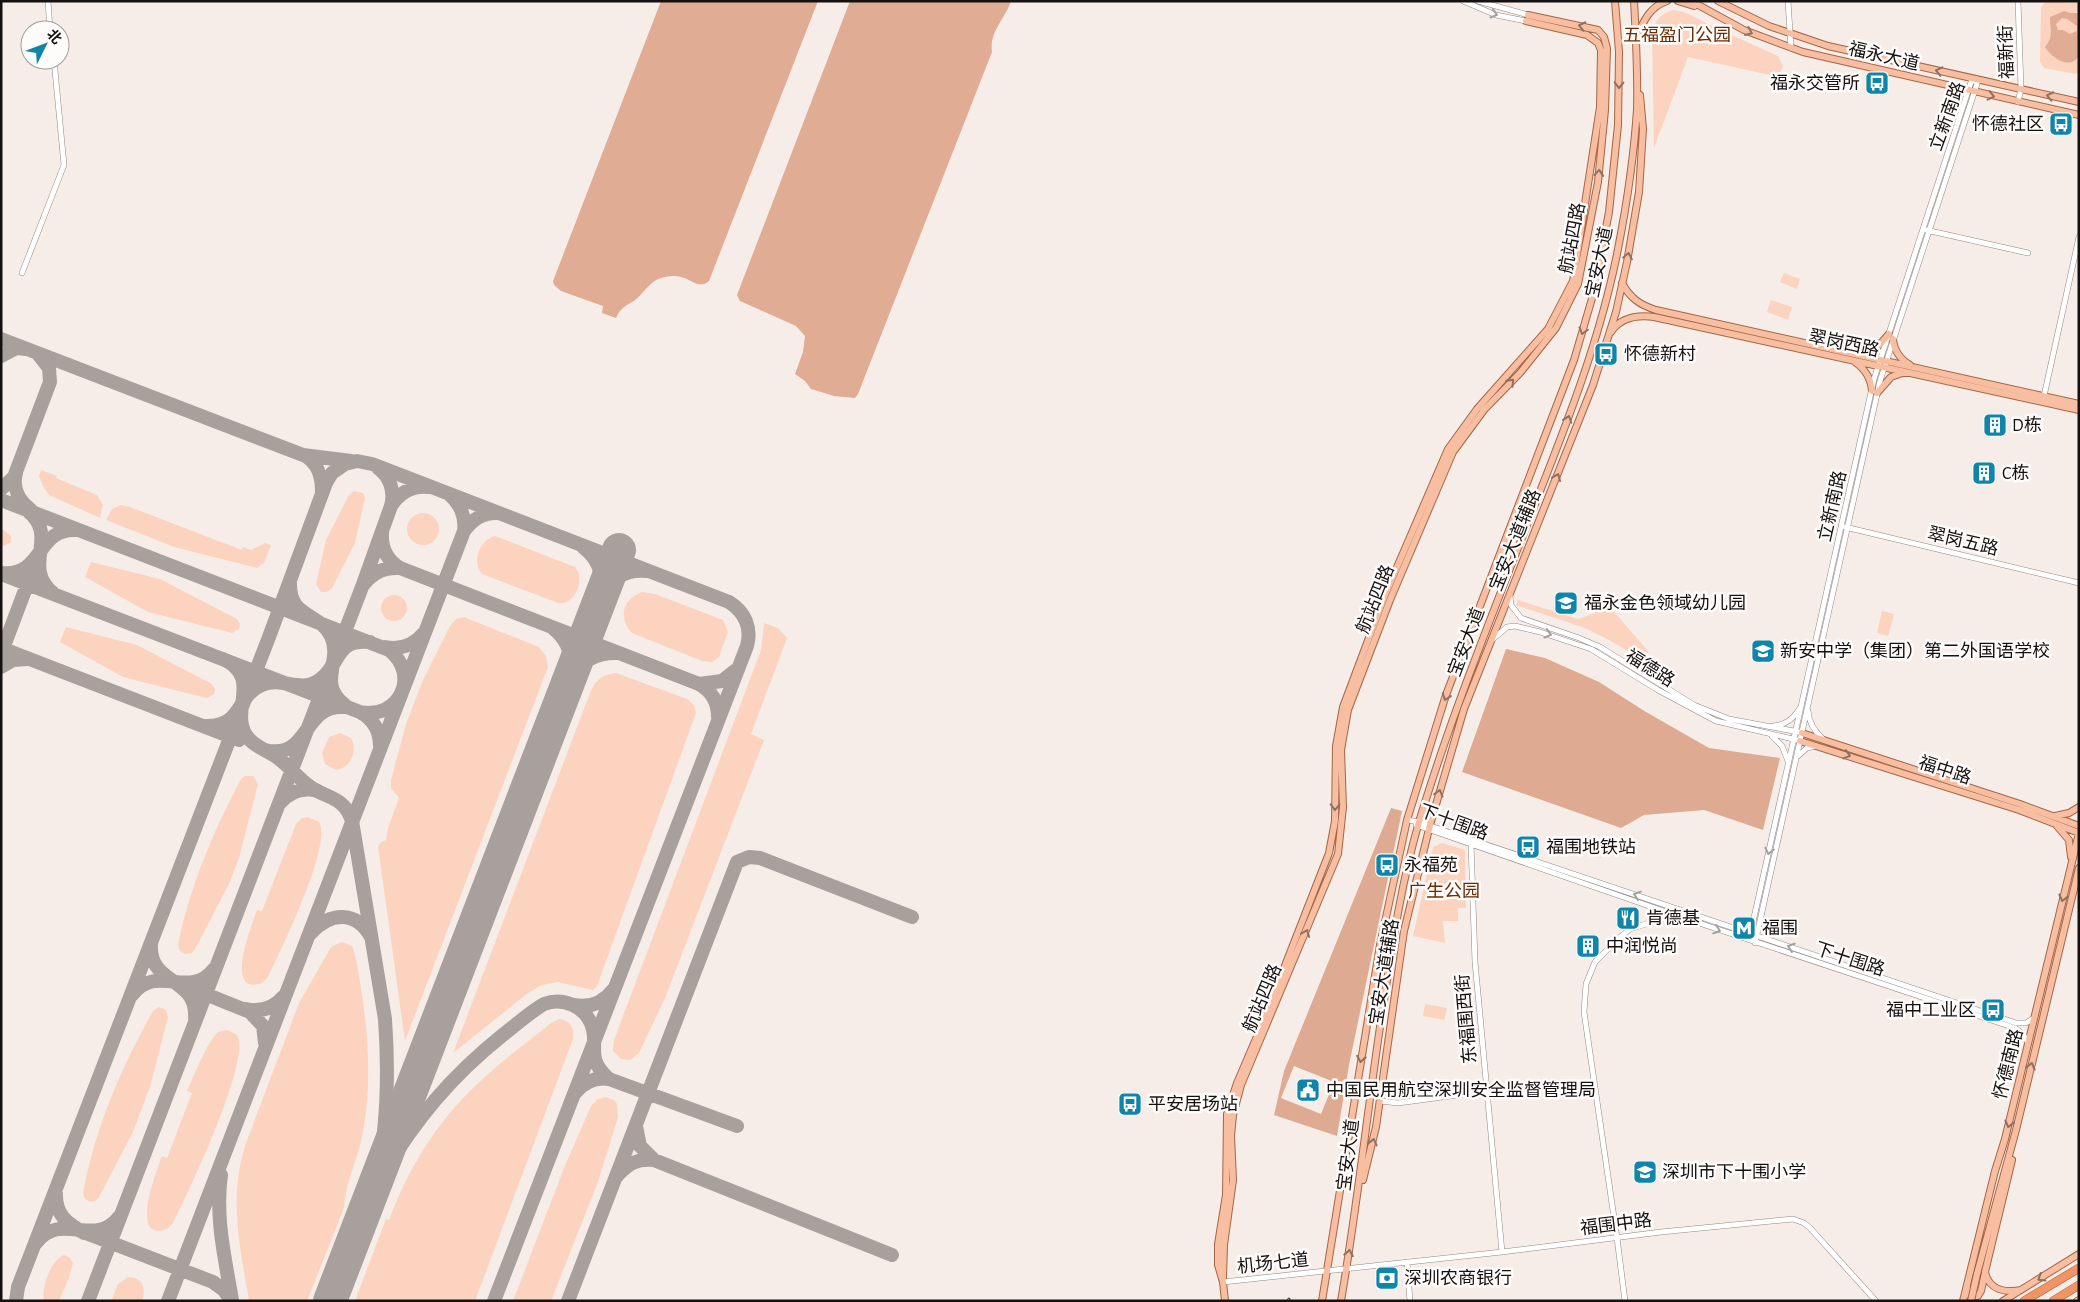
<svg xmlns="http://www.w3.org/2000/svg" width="2080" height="1302" font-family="'Alegreya Sans','Noto Sans SC',sans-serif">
	<rect width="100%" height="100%" fill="#f7ede8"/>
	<path fill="#fcd3bf" d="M2046,1L2079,3V72L2076,74L2044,68L2040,62L2041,7Z
		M1674,10C1689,12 1700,20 1713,27C1735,37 1757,46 1778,56L1783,66L1779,77L1688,57L1654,148L1652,33C1655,20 1661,13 1674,10Z
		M1784,273L1800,279L1797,289L1780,282Z
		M1771,300L1792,307L1788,320L1767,312Z
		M41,470L57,476L56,478L97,495L103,505L100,518L49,495L43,486L39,476Z
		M354,491L363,493L365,498L355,543L332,588L327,592H321L316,584L326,540L349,495Z
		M121,505L130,507L242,550L243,547L251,550L265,543L271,545L264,563L257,568L174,547L106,520L112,509Z
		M407 529a16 16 0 1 1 32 0a16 16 0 1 1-32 0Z
		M1,528L11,536V542L4,546L1,545Z
		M495,536L575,567C586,579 575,606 558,603L482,574C471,563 480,539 495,536Z
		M91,562L160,579L237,619L240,624L239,629L232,633L148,612L85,577Z
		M642,592L655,594L723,620L728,632L719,657L712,662L702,661L632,633C618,618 622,599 642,592Z
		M381 608a13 13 0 1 1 26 0a13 13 0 1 1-26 0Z
		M1518,600L1578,619L1609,608V606L1649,652L1636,656L1609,640L1585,628L1516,605Z
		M1882,611L1894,614L1888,636L1877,633Z
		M464,617L539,647L546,656L548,667L405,1041L378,847L381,842L386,840L388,828L399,798L391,788V780L406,724L423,680L450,626L456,619Z
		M764,623L778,628L787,638L751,734L764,740L665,998L639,1053L630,1060L621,1059L613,1051L614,1040L761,650Z
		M66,627L137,645L212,684L215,689L214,694L207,698L123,677L60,642Z
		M616,673L687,699L694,705L696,713L597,986L593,990L558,982L542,985L528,993L453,1053L590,693C595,681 602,674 616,673Z
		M340,733L351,738C358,750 351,768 336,770L325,764L322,753L329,737Z
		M245,776H253L258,784L239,858L229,884L195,949L192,953L185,954L180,951L178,945C190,886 213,832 241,779Z
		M308,817L319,822C333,844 280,952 268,977L262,983C223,997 252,924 257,910L262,911L296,824L302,818Z
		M1442,843L1465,850L1466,908H1458V921H1443L1445,943L1413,936L1433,847Z
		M342,942L352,946L355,954C367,1015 374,1077 362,1137C357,1161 345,1184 344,1208L307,1301H249C240,1246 228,1198 246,1143L299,1003L331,947Z
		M1425,1004L1447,1008L1444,1020L1423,1016Z
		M159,1007L166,1010L168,1017L150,1087L132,1134L99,1197L95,1201C89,1203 84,1200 83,1193C95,1128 121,1068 153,1011Z
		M559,1019C570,1020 575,1028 573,1039L475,1301H355L386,1219L389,1220C407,1172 433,1128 469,1092C494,1066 524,1045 551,1023Z
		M227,1030L237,1035C252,1059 187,1195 173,1223L167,1229C128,1243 157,1170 162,1156L167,1158L192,1093L187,1091C192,1079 208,1042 216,1034C219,1031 223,1030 227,1030Z
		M606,1097L614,1100L617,1104L618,1117L598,1182L551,1301H513L564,1168L591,1106L598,1099Z
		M64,1255L70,1258L73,1263L69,1278L59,1301H44C41,1288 51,1259 64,1255Z
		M128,1277C142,1277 147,1288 142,1301H111L118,1284Z"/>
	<path fill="#deab92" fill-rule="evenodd" d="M1506,649L1545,658L1599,682L1646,712L1709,748L1780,758L1763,830L1704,810L1644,815L1621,828L1462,772Z
		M1391,808L1402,811L1349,1065L1337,1136L1274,1115L1284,1071ZM1294,1066L1334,1082L1321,1114L1281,1098Z"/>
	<path fill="#e0ac94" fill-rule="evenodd" d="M661,1H818L709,281C699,290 691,279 681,277C675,275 667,276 661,278C650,281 644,293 635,300C625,307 622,306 616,318L602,313L603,306L561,291L554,285L553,281Z
		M850,1H1011C1005,19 989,32 992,52L858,394L855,398L834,396L811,389L805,381L795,374L803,352L805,336L796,326L740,301L737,295Z
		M2064,11L2070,13H2079V56C2069,71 2051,57 2045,47C2054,36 2050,30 2050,17ZM2062,18L2067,19L2077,26V31L2070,34L2063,30H2058L2056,24Z"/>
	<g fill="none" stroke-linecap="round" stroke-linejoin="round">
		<path stroke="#a8a09c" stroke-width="14" d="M1,339L303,455L351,461
			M1,356L16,348L26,349
			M304,455C318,463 322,476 322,492
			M16,473C12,488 19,501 31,510
			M1,489L14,477L50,382L49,368L38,354
			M1,500L389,650C421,675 399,720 360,712
			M391,506C400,492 412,485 429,487
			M29,512C59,537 21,567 53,593
			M464,531C473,519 483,512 499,513
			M382,533C381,548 387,560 400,568L699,684C712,691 718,703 718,717
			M584,548C601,561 605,581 600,601
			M2,573C44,577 36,527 77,530
			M1,574L360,712C373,719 380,731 380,746
			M290,583C289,618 319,612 331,636C343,662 316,683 345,705
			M364,584C373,572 385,567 400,568
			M602,596C611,579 626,569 646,571
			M553,628C570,642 575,661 569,682
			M385,647C400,650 414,645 424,633
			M1,648L239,740
			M1,654L30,577
			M223,659C265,679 226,713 249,739C257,748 269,751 278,758C289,766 298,778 309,786C327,799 344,796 352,821L385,1019C389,1075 388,1130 375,1185
			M1,667L13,660L27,659
			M570,679C579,661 597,653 616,653
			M699,684L722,681L736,670
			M206,726C243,727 236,695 262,685C284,675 303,697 324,676C341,660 337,639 370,642
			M265,750C310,761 302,704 344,707
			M279,804C289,792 303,787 318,791
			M311,933C330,912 356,910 371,937
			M151,944C148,985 198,977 195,1018
			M173,981L250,1012L263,1026L265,1043
			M132,995C157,962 189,1001 214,969
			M574,1005C590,1008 603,1003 613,990
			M246,1009C261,1012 274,1008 283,997
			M575,1093C584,1082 595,1077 609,1079L737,1126
			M636,1126L640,1146L654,1160
			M221,1175C215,1217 225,1259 232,1300
			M381,1176C417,1118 450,1077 504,1034C517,1024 530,1012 544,1004C563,997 585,1006 592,1026C599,1048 585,1058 609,1079
			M617,1176C628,1164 637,1158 654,1160L892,1255
			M56,1193C55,1215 67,1223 84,1233
			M78,1230L213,1282L224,1290L231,1301
			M36,1243C61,1210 94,1249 119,1217
			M16,1301L18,1287L269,637L326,483L332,473L345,464L357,461L372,464L729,602C745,612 752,628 747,646L494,1301
			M88,1301L362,587L391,506C395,491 390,477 378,468
			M168,1301L464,531C466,517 460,503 449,494
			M568,1301L737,862L749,857L760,858L912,917"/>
		<path stroke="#a8a09c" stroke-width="34" d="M330,1301L619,550"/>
		<g stroke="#918884" stroke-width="6">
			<path id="minor" d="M48,1L50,30
				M1463,1L1496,15L1526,21
				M1478,1L1528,15
				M1788,1L1791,48
				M2018,1L2021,89L2018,102
				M1926,230L2028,253
				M22,273L64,165L54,60
				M2044,396L2079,237
				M1845,527L2079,583
				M1510,596L1511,605L1521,618L1579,638L1600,647L1694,705L1729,719L1799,732
				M1493,639L1507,627L1515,626L1540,632L1591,649L1658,690L1716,721L1797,740
				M1808,711C1809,723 1814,731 1823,739
				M1773,726C1786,725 1793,719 1800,708
				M1772,736L1782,746L1788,761
				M1798,756L1807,748L1816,746
				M1407,820L1419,822L2016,1023H2026L2034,1018
				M1416,825L1675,915L2015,1028L2023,1034L2028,1043
				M1471,843L1475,962L1502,1252
				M1749,940L1874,379L1971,82L1976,79
				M1755,943L1880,381L1977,84L1976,79
				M1380,1101L1398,1103L1487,1091
				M1407,1262L1410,1301
				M1223,1282L1502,1252L1661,1232L1793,1219L1804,1223L1810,1228L1876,1301
				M1625,1301L1617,1238L1584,1012L1586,984L1595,962L1619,938L1630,929L1675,915"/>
		</g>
		<g stroke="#a46646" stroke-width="8">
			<path id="major" d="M1678,1L1694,6
				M1691,1L1744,30L1803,52L2079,115
				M1718,1L1769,26L1828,46L2079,102
				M1636,38C1643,22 1650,6 1667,1
				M1622,283C1630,298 1640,305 1656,310L2079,404
				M1611,332C1621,317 1638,315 1654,317L2079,410
				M1893,339C1894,351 1900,359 1910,365
				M1861,354L1875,350L1889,334
				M1855,362C1865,369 1871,378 1872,391
				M1877,393L1891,377L1905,372
				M1802,733L2020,804L2079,826
				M1800,741L2019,810L2079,833L2005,1139L1995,1171L1963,1301
				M2055,816L2069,813L2079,807
				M2057,826L2069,840L2071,857
				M2012,1160L1985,1272C1989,1290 2005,1293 2021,1290
				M1363,1180L1376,1127L1404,931L1430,825L1464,709L1593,385L1616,312L1627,262L1639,192L1643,129L1640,95
				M1977,1274L2016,1130L2079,868
				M1223,1278L1224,1245L1233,1180L1231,1136L1233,1115L1241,1085L1338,854L1343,807L1341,750L1348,710L1390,600L1453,452L1484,410L1520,373L1556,328L1578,284L1598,182L1605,110L1607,48L1604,37L1598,30L1528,15
				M1967,1287V1293L1970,1296H1978L1981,1291L1985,1273
				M1225,1301L1223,1282L1218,1265V1244L1226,1195L1227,1114L1237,1083L1261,1027L1329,853L1335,821L1336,746L1343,707L1385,595L1448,449L1477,409L1548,329L1573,281L1600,107L1601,50L1598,43L1587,35L1526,21
				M1322,1301L1380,945L1407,820L1446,695L1574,360L1593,295L1609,212L1618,125L1619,52L1615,1
				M1341,1301C1357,1208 1367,1114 1381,1020C1391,954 1400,887 1419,822C1452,712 1496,606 1537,499C1569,418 1601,336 1618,249C1627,203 1634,156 1637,109C1638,73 1636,37 1634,1
				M2003,1301L2079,1254
				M2077,1301L2079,1300"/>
		</g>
		<g stroke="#a46646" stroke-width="9">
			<path id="highway" d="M2024,1301L2079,1268
				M2053,1301L2079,1285"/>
		</g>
		<use href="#minor" stroke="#fff" stroke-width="5"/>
		<use href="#major" stroke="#f7bea1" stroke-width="6"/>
		<use href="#highway" stroke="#f19363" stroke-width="8"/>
		<g stroke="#595451" stroke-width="3">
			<path id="rail" d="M1288,1301L1289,1299"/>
		</g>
		<use href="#rail" stroke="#fefcfb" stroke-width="1" stroke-dasharray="4" stroke-linecap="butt"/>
		<g stroke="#a46646" stroke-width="8" stroke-linecap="butt">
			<path id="major-bridge" d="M1971,1301L1977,1274"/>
		</g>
		<use href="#major-bridge" stroke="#f7bea1" stroke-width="6"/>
	</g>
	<defs><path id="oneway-chevron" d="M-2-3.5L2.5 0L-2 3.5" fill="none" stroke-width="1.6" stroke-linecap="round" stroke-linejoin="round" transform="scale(1.25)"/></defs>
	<g stroke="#a1a09f">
		<use href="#oneway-chevron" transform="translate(1494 14) rotate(17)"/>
		<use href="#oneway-chevron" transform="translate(1548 634) rotate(17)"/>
		<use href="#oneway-chevron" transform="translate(1769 851) rotate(103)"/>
		<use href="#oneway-chevron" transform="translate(1637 895) rotate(-161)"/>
		<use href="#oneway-chevron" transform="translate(1717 930) rotate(19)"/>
		<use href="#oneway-chevron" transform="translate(1791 947) rotate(-161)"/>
	</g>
	<g stroke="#917060">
		<use href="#oneway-chevron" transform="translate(1582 26) rotate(-168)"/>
		<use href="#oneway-chevron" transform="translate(1749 32) rotate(23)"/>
		<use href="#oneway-chevron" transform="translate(1939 71) rotate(-167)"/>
		<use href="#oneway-chevron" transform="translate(1619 85) rotate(91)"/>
		<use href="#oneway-chevron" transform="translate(1991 96) rotate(13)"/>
		<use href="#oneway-chevron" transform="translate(2050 96) rotate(-168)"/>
		<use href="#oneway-chevron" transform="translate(1599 173) rotate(-85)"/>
		<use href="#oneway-chevron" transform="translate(1628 256) rotate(-79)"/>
		<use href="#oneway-chevron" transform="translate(1583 331) rotate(106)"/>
		<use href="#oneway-chevron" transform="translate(1511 382) rotate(-46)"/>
		<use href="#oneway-chevron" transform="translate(1568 419) rotate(-71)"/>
		<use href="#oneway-chevron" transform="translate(1557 477) rotate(-68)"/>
		<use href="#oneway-chevron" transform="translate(1446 697) rotate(110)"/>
		<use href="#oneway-chevron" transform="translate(1847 755) rotate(17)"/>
		<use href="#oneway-chevron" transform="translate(1439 793) rotate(-74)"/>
		<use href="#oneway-chevron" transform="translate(1335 807) rotate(91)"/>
		<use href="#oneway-chevron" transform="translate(2063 898) rotate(104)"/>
		<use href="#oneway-chevron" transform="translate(1306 933) rotate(-68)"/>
		<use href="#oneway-chevron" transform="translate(1361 1059) rotate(99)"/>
		<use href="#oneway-chevron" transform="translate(2031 1066) rotate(-76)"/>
		<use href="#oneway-chevron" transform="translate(2009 1124) rotate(104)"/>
		<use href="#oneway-chevron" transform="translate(1373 1142) rotate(-76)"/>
		<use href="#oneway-chevron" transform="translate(1349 1253) rotate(-80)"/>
		<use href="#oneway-chevron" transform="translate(2041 1278) rotate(148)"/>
	</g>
	<defs>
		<g id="bus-square" transform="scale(1.25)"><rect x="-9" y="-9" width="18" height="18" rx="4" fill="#0f85aa" stroke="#fefcfb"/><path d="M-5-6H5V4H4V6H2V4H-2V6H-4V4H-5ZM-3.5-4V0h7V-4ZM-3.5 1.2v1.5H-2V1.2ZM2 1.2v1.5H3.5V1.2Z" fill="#fff"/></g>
		<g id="building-square" transform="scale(1.25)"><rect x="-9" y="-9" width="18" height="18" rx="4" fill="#0f85aa" stroke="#fefcfb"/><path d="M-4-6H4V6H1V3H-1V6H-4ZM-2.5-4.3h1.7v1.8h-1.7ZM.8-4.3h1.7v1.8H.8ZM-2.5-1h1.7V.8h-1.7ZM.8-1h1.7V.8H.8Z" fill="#fff"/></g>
		<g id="school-square" transform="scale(1.25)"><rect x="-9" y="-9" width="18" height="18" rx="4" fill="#0f85aa" stroke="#fefcfb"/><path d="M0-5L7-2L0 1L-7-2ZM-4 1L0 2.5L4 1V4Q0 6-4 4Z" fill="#fff"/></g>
		<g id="restaurant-square" transform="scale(1.25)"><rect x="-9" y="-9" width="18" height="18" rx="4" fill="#0f85aa" stroke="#fefcfb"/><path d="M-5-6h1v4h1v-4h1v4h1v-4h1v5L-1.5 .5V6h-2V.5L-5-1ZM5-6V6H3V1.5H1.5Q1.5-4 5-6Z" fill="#fff"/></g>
		<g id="metro-square" transform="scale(1.25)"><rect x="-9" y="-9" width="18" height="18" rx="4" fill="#0f85aa" stroke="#fefcfb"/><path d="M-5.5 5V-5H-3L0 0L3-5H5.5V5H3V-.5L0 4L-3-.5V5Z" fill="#fff"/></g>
		<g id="civic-square" transform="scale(1.25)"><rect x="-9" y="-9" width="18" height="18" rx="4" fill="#0f85aa" stroke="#fefcfb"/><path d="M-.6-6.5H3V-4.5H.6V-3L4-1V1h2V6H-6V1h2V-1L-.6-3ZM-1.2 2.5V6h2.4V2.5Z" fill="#fff"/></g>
		<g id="bank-square" transform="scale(1.25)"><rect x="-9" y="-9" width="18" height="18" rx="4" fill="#0f85aa" stroke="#fefcfb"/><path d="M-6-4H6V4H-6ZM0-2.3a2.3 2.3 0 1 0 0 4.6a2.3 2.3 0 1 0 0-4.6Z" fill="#fff"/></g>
	</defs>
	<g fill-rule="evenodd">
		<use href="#bus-square" x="1877" y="83"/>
		<use href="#bus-square" x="2061" y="124"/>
		<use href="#bus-square" x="1606" y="354"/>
		<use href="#building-square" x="1995" y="425"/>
		<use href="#building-square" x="1984" y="473"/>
		<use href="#school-square" x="1566" y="603"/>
		<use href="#school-square" x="1763" y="651"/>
		<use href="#bus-square" x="1528" y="847"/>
		<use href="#bus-square" x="1387" y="865"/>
		<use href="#restaurant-square" x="1628" y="918"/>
		<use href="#metro-square" x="1744" y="928"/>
		<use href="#building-square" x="1588" y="946"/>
		<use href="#bus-square" x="1993" y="1010"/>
		<use href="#civic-square" x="1308" y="1090"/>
		<use href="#bus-square" x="1130" y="1104"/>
		<use href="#school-square" x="1645" y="1172"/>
		<use href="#bank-square" x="1387" y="1278"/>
	</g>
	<g text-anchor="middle" stroke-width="5" stroke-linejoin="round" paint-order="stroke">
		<g font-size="18" fill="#692c04" stroke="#fefcfb">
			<text x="1677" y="41">五福盈门公园</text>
			<text x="1444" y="897">广生公园</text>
		</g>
		<g font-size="18" fill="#141110" stroke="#fefcfb">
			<text transform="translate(2006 52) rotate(-92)" y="6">福新街</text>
			<text transform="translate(1884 56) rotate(13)" y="6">福永大道</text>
			<text transform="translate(1947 116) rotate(-70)" y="6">立新南路</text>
			<text transform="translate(1572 238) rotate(-79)" y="6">航站四路</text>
			<text transform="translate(1599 262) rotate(-78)" y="6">宝安大道</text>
			<text transform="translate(1844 343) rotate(12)" y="6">翠岗西路</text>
			<text transform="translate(1832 506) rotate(-77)" y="6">立新南路</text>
			<text transform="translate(1515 540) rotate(-68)" y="6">宝安大道辅路</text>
			<text transform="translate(1963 541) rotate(13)" y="6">翠岗五路</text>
			<text transform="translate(1375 599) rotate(-68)" y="6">航站四路</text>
			<text transform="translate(1466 642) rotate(-69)" y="6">宝安大道</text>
			<text transform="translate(1650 668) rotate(32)" y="6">福德路</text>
			<text transform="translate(1945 770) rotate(18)" y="6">福中路</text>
			<text transform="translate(1454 822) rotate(20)" y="6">下十围路</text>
			<text transform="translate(1850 959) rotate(18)" y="6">下十围路</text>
			<text transform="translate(1384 972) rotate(-81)" y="6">宝安大道辅路</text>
			<text transform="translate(1262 998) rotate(-67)" y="6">航站四路</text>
			<text transform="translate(1466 1019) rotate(-95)" y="6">东福围西街</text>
			<text transform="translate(2008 1064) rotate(-76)" y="6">怀德南路</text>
			<text transform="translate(1348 1155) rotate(-83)" y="6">宝安大道</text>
			<text transform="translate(1616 1224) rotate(-7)" y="6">福围中路</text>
			<text transform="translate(1273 1263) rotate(-6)" y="6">机场七道</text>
		</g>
		<g font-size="18" fill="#141110" stroke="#fefcfb" text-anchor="start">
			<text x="1860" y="89" text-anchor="end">福永交管所</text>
			<text x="2044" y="130" text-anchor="end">怀德社区</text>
			<text x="1624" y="360">怀德新村</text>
			<text x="2012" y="431">D栋</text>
			<text x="2002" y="479">C栋</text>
			<text x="1584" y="609">福永金色领域幼儿园</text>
			<text x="1780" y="657">新安中学（集团）第二外国语学校</text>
			<text x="1546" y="853">福围地铁站</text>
			<text x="1404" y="871">永福苑</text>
			<text x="1646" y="924">肯德基</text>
			<text x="1762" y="934">福围</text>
			<text x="1606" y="952">中润悦尚</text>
			<text x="1976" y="1016" text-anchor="end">福中工业区</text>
			<text x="1326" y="1096">中国民用航空深圳安全监督管理局</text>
			<text x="1148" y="1110">平安居场站</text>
			<text x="1662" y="1178">深圳市下十围小学</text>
			<text x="1404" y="1284">深圳农商银行</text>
		</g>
	</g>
	<rect width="2080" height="1302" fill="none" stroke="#141110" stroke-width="5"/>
	<g transform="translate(45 45) rotate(48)"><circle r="24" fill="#fefcfb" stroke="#a09e9d"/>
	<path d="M0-4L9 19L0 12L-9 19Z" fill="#0f85aa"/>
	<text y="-8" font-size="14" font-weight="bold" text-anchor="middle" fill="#141110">北</text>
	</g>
</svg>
